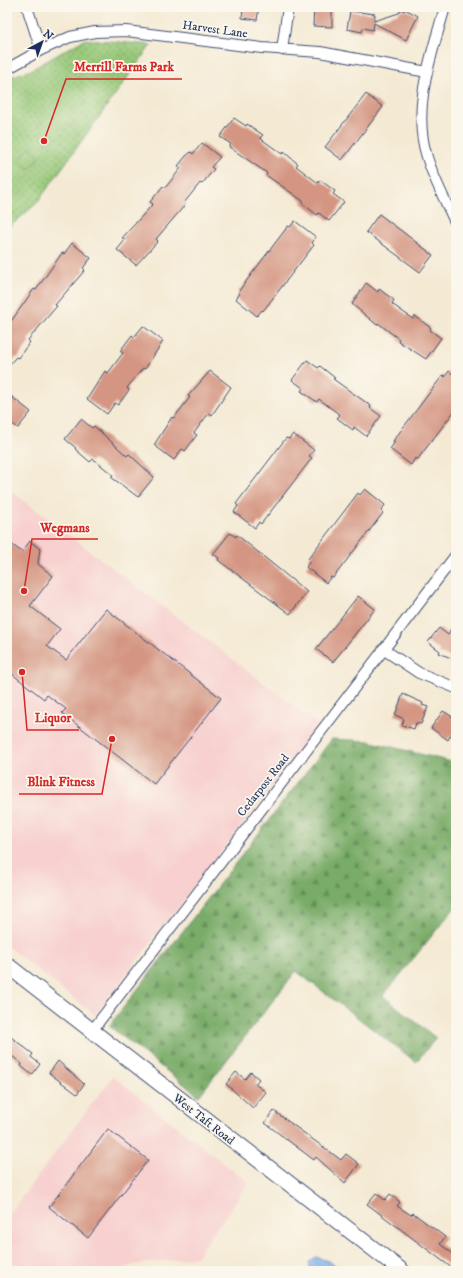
<svg xmlns="http://www.w3.org/2000/svg" width="463" height="1278" font-family="'IM FELL DW Pica',serif">
	<defs>
		<pattern id="forest-firs" width="22" height="20" patternUnits="userSpaceOnUse"><rect width="22" height="20" fill="#79ac68"/><path d="M5 1l3.5 6h-7zM16 11l3.5 6h-7z" fill="#628c59"/></pattern>
		<pattern id="park-dots" width="8" height="8" patternUnits="userSpaceOnUse"><rect width="8" height="8" fill="#97c878"/><path d="M2 2h.1M6 6h.1" fill="none" stroke="#7aa366" stroke-width="1.8" stroke-linecap="round"/></pattern>
		<pattern id="water-ripples" width="26" height="14" patternUnits="userSpaceOnUse"><rect width="26" height="14" fill="#79b4eb"/><path d="M2 4q2-2 4 0t4 0M15 11q2-2 4 0t4 0" fill="none" stroke="#6293c2"/></pattern>
	</defs>
	<rect width="100%" height="100%" fill="#fbf7ec"/>
	<filter id="ink" filterUnits="userSpaceOnUse"><feTurbulence type="fractalNoise" baseFrequency=".025" numOctaves="2"/><feDisplacementMap in="SourceGraphic" scale="8" xChannelSelector="R" yChannelSelector="G"/><feConvolveMatrix kernelMatrix="1 2 1 2 8 2 1 2 1" color-interpolation-filters="sRGB"/></filter>
	<filter id="wash" filterUnits="userSpaceOnUse"><feTurbulence type="fractalNoise" baseFrequency=".012" numOctaves="4" result="noise"/><feDisplacementMap in="SourceGraphic" scale="16" xChannelSelector="R" yChannelSelector="G"/><feGaussianBlur stdDeviation="0.9" result="paint"/><feColorMatrix in="noise" values="0 0 0 0 0 0 0 0 0 0 0 0 0 0 0 0 0 1.4 0 .05"/><feComposite in="paint" operator="in"/></filter>
	<g filter="url(#wash)">
		<rect width="100%" height="100%" fill="#f4ead4"/>
		<path fill="#f7d0cf" d="M7,488L319,725L95,1015L7,946Z
			M113,1076L249,1183L196,1257L133,1265L119,1271H7V1217Z"/>
		<path fill="url(#forest-firs)" stroke="#4a6e63" d="M332,739L368,741L456,763V906L383,996L436,1038L416,1062L296,971L199,1096L109,1026Z"/>
		<path fill="url(#park-dots)" stroke="#597c6b" d="M85,39L151,45L36,204L7,229V78L31,70Z"/>
		<path fill="#97c878" stroke="#597c6b" d="M30,147L40,157L29,169L19,160Z"/>
		<path fill="url(#water-ripples)" stroke="#4a72a4" d="M316,1257L328,1261L343,1271H311L309,1262Z"/>
		<g id="blocks">
			<path fill="#d49582" d="M243,7H259L257,20L242,18Z
				M314,7H332V27L313,26Z
				M401,9L404,11L405,9L418,16L406,40L374,23L373,30L363,28L362,32L347,29L350,11L375,14L374,21L399,13Z
				M366,94L383,107L342,160L325,147Z
				M234,118L246,126L247,124L263,135L260,138L282,154L284,152L298,164L296,166L318,183L320,180L335,191L333,194L344,202L329,221L319,213L317,215L302,203L303,201L266,175L267,173L229,147L231,144L220,137Z
				M202,143L220,157L211,167L214,169L202,184L200,183L184,203L185,205L156,239L158,241L136,265L117,250L125,240L122,238L153,204L150,202L163,186L165,188L181,168L178,166L186,156L191,152L193,154Z
				M379,214L433,255L420,272L366,232Z
				M295,221L316,237L312,243L314,245L263,311L262,310L257,316L236,299L240,293L238,292L288,226L290,227Z
				M72,243L91,258L83,268L85,270L55,305L57,306L28,340L30,342L18,358L16,357L7,367V327L34,289L36,290L62,253L64,254Z
				M366,283L378,292L379,289L394,300L392,304L413,319L415,316L431,328L430,330L441,338L426,359L398,341L399,339L378,323L377,325L352,304Z
				M143,326L163,341L145,369L143,368L127,388L129,390L118,405L115,403L107,414L87,399L105,371L108,373L123,353L120,351L132,335L134,337Z
				M307,360L318,368L320,366L335,378L333,379L371,406L370,408L381,416L366,436L354,427L353,430L337,418L340,415L319,399L317,402L301,391L303,388L292,380Z
				M210,371L231,387L212,415L209,413L194,433L197,435L185,451L182,449L174,460L154,445L172,417L174,418L190,397L188,396Z
				M449,371L456,377V409L417,460L415,458L411,465L390,449L395,442L393,441L443,375L445,377Z
				M7,393L31,412L18,428L7,420Z
				M81,419L92,428L94,426L127,456L129,454L154,477L138,497L111,477L113,475L93,459L90,462L75,449L76,448L65,439Z
				M293,434L314,450L309,456L312,458L261,524L259,522L255,528L234,512L238,506L236,504L286,438L289,439Z
				M365,489L385,505L381,511L383,513L333,578L331,577L326,583L306,567L310,561L308,559L358,493L360,495Z
				M230,533L236,537L237,535L307,592L290,614L218,560L219,558L213,554Z
				M7,541L22,552L30,541L40,549L38,564L53,576L30,606L60,629L47,646L66,660L106,609L221,698L154,784L62,713L66,709L47,695L44,699L7,670Z
				M358,596L375,609L333,662L316,649Z
				M456,617V660L439,653L440,651L428,642L439,628L448,635Z
				M403,694L423,703L422,705L428,707L421,724L416,723L414,729L402,725L404,719L395,715Z
				M443,711L456,719V740L450,736L448,740L431,728Z
				M11,1037L33,1054L31,1057L40,1064L32,1075L21,1066L22,1064L7,1052V1041Z
				M58,1061L84,1084L77,1094L49,1073Z
				M236,1072L245,1079L251,1072L259,1079L255,1084L266,1092L253,1108L226,1084Z
				M274,1111L341,1160L346,1154L359,1164L345,1183L316,1157L314,1160L265,1123Z
				M108,1129L148,1160L88,1238L49,1207Z
				M376,1193L385,1200L390,1194L400,1202L397,1206L411,1215L413,1213L445,1237L440,1244L456,1256V1271L367,1204Z"/>
		</g>
	</g>
	<g filter="url(#ink)">
		<use href="#blocks" fill-opacity="0" stroke="#3c4b70" stroke-width="1"/>
		<g fill="none" stroke-linecap="round" stroke-linejoin="round">
			<g stroke="#3c4b70" stroke-width="12">
				<path id="street" d="M27,7L41,50
					M445,7C432,54 411,108 427,157C434,180 446,202 456,224
					M282,50L288,7
					M7,69L41,50L70,37L95,32L126,31L262,48L320,52L427,72
					M383,649L419,673L456,688
					M91,1032L456,555"/>
			</g>
			<g stroke="#3c4b70" stroke-width="17">
				<path id="secondary" d="M7,965L402,1271"/>
			</g>
			<use href="#street" stroke="#fff" stroke-width="10"/>
			<use href="#secondary" stroke="#fff" stroke-width="15"/>
		</g>
	</g>
	<g text-anchor="middle" stroke-width="3.5" stroke-linejoin="round" paint-order="stroke">
		<g font-size="12" fill="#1b2f5e" stroke="#fbf7ec">
			<text transform="translate(215 29) rotate(8)" y="4">Harvest Lane</text>
			<text transform="translate(263 785) rotate(-52)" y="4">Cedarpost Road</text>
			<text transform="translate(204 1119) rotate(38)" y="4">West Taft Road</text>
		</g>
	</g>
	<path fill="none" stroke="#d62828" stroke-width="1.5" d="M44 141L66 79H182M24 591L32 539H98M22 672L27 730H79M112 739L102 794H19"/>
	<g fill="#d62828" stroke="#fbf7ec" stroke-width="1.5">
		<circle cx="44" cy="141" r="4"/>
		<circle cx="24" cy="591" r="4"/>
		<circle cx="22" cy="672" r="4"/>
		<circle cx="112" cy="739" r="4"/>
	</g>
	<g font-size="13" text-anchor="middle" font-weight="bold" fill="#d62828" stroke="#fbf7ec" stroke-width="3.5" stroke-linejoin="round" paint-order="stroke">
		<text x="124" y="71">Merrill Farms Park</text>
		<text x="65" y="532">Wegmans</text>
		<text x="53" y="722">Liquor</text>
		<text x="61" y="786">Blink Fitness</text>
	</g>
	<rect width="463" height="1278" fill="none" stroke="#fbf7ec" stroke-width="24"/>
	<g transform="translate(42 42) rotate(41)" stroke="#fbf7ec" stroke-width="3" paint-order="stroke">
	<path d="M0-3L7 15L0 10L-7 15Z" fill="#1b2f5e"/>
	<text y="-6" font-size="11" font-weight="bold" text-anchor="middle" fill="#1b2f5e">N</text>
	</g>
</svg>
